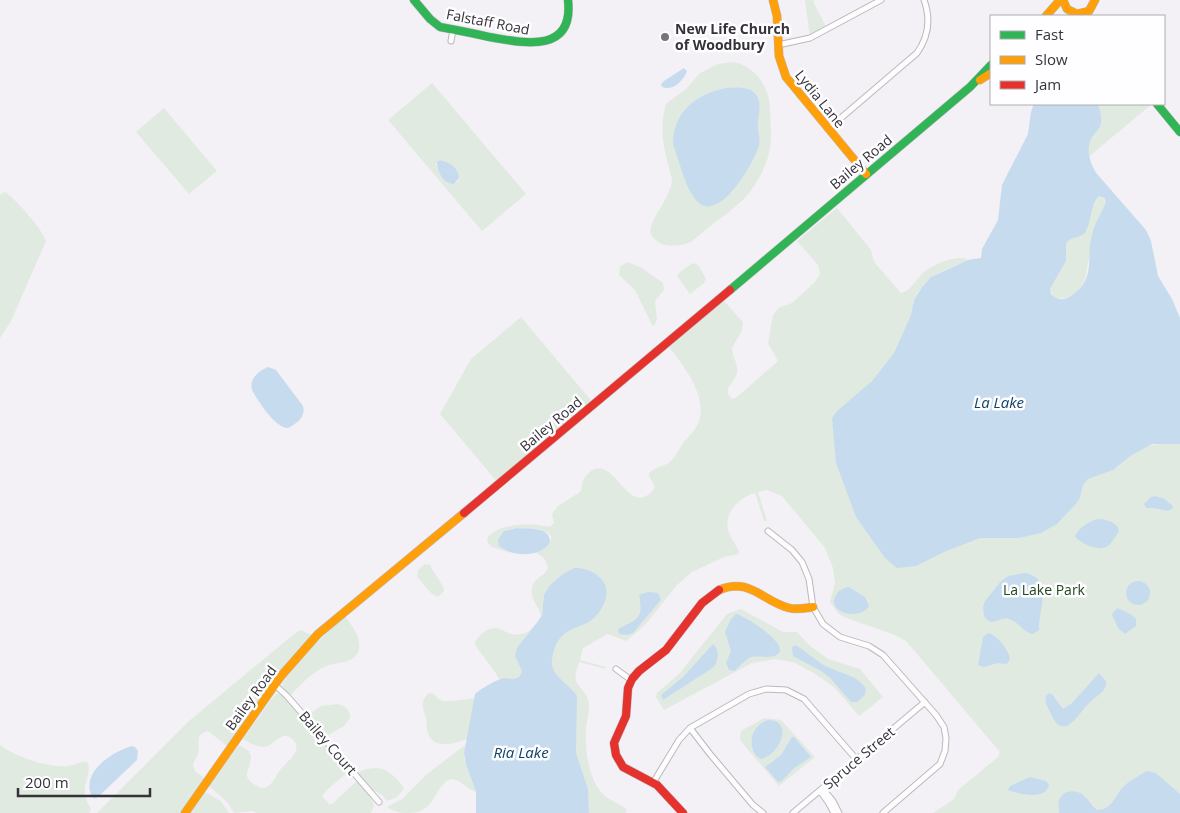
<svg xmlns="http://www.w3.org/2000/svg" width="1180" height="813" font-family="'Open Sans',sans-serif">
	<rect width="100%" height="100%" fill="#f3f0f6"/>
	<path fill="#e1eae0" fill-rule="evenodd" d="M805,0H815L813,1L827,29L810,38Z
		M734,62C755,66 770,88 770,109C771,137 774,150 760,176C747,201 731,210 709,227C702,232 694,242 685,244C678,246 669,246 662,244C658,242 653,239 651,234C646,223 672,197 672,179C665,153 658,131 666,104L686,89L700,73L718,64Z
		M432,83L526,194L482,231L388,120ZM440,160C451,163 459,168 459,180L454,184C443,184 439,174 436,164Z
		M1034,104H1152L1032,204L1007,174C1015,162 1023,148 1028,135C1031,124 1029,114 1034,104Z
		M164,108L217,171L189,194L136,132Z
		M5,192C15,198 43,230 46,241L11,321L0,338V195Z
		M1099,196H1103L1106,198V203L1095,226L1085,279C1080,292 1067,303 1053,296L1050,289L1066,261V244L1071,238L1081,236L1087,225L1092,209Z
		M837,208L871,250L874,262L901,293C910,292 917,278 924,272C932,265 959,253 968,260C943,271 924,275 913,303L1118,467C1141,446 1148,442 1180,444V813H933L954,799L958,790L998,757L1000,752L906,641L895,635L844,617L838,613L830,602L835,583L833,568L825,548L782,496L767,490L758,492L767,521H764L755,493C740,497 724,512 728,529C730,537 735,544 739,551V554L724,557L692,572L677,585L644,626L626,641L608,634L583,648L580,660L606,667V669L579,662C578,667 574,676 576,681C579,689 588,693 589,704C590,712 587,719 586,727C585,748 587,776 602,793C609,801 620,803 627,810L626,813H589V803L502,678L499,679L495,672L477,648L475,644C476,637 487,628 495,628C501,628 505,632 511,634C524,637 539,628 541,614C536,603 525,591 537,579C542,575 546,574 548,567L544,558L535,552C542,549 561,539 545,531C536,527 513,527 504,531L503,549L510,553L492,547L487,542L488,537C500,524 522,524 539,525C544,526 547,527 551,526L554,523L552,514L558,506L580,492C583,487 581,482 585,477C609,447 623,505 644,497C649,495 652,492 655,487L649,476V473C655,467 663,467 670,462C675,457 679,449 683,443C688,437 695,431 698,424C709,397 684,367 669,347L724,301L743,322L742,330L732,348C732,356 739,365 737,373C735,383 721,388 732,399L737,397L778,361L768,343L773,315L778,308L792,303L814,283L820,274L818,265L797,241Z
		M627,262L640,267L663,283L664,290L655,301L657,320L654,326L652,325L635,290L619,275L620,267Z
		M693,263L698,265L706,279L704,283L690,294L677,276L681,271Z
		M521,317L594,404L499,484L440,414L471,359Z
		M425,564L430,565C433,572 444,585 444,591L438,597L432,594L417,577L418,570Z
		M741,609L783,632H797L809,645L828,659L860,669L883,697L859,716L834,687L814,673L793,662L775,659L752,663L664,710L656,697L657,693L679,674L727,614Z
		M345,616C353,627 363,640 358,653C349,665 339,661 327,666C313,671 300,685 290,696L282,686L284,680L313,646Z
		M300,630L312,635L286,663L227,746L208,731C193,735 201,744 198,754C196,758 194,761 193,765L195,771L204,778L180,813H97L189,721L294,634Z
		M429,693C435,693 436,698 442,701C445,702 469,699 475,698L467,739C454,744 431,751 427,730C426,726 427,722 426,718C423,707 419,703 429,693Z
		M277,694L283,695L287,698L350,770L326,791L322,796L329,804H332L358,780L368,792L374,806L371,813H257L252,811L234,813L227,802L209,786L239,745L249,751L251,756C251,771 237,777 261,788C272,788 274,778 280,770C286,762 305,750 292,739C282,729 274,746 265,747C257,747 249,743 243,739L273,697Z
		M337,704C344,705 351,710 350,718L344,726L325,737L307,716L321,706Z
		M764,718L781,720L815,757L779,786L740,740L741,731Z
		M0,745C16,757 48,768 68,766C75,765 81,761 87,762C92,769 85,781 85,789C84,797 88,803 91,809L89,813H0Z
		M465,745L464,757L476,792C467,789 460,779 450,779C432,789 436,813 409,813C400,813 394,812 387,807L402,799L427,774Z
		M377,768C387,768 400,780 404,789L397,797L387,801L382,795L370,788L357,773L366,769Z
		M205,792L221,801L229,813H190Z"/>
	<path fill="#c6dcee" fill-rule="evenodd" d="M684,68L687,71C683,81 674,91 662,87L661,84L664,81Z
		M726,88C733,88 745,86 752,91C763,98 759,112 758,123C757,131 761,138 759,146C754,162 721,221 699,203C686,192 679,160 673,144C673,112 696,94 726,88Z
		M1034,104H1098C1100,110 1102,117 1101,123C1100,129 1096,132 1092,137C1085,148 1090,164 1097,174L1146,230L1151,241L1158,276L1172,299L1180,318V444H1152L1132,455L1113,470L1088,479L1083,485L1080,498L1075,505L1057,524L1041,533L1019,538H980L944,552L916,566L897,568L885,558L856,517L836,463L832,418L837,411L872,381L894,353L911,315L914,300L922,287L931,277L968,260L981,258L982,249L998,220L1002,185L1028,134L1031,112ZM1099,196L1105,198L1106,202C1102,212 1096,221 1093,231C1084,256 1099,279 1069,297C1062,301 1056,299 1051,294L1050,289L1066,261V244C1072,235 1082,239 1086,231C1092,219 1090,206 1099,196Z
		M440,160C451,163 458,167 459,178L454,184C443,184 437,172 437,162Z
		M268,367L276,370L303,406C306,417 297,423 288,428C275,428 258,401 252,390C249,379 258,371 268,367Z
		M1155,496L1163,498L1173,506L1172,509L1167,511L1154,508H1146L1144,504L1151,497Z
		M1097,519C1105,519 1118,522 1119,531C1116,536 1113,541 1109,545C1100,553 1082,544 1075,537C1077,529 1088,522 1097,519Z
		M517,528C529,529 550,526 550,542C541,558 512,557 499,546L498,540L504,531Z
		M574,568C590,567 610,579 606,597C605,604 600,612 595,617C586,627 571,626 562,636C556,642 553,651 552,660C550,676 570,684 577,696L576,753L588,789L589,813H476V792L466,764L464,753L475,694C479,690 499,678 504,678C511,678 514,681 520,676L522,671L515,656L517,648L542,616L544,595L550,585L563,574Z
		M1025,573C1055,579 1038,609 1039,630L1033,634C1023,632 1019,622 1009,619C998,616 993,629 984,616L983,607L985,601L1001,581L1008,576Z
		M1126 593a12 12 0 1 1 24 0a12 12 0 1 1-24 0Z
		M849,587L865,597L869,606C859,622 825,612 836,595C839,590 843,588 849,587Z
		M648,592L658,593L661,599L660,601L633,633L627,635L619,634L618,629C637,619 644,620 639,595Z
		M1118,608L1132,615L1136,619V626L1125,634L1118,628L1112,615L1114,611Z
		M736,614C744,615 788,643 779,653C772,660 759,655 752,657C746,658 740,667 734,671L729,670L726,663L731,651L725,632L731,619Z
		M988,633C997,635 1009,650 1010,659L1007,664L998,663L984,667L978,665L983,637Z
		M713,644C720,649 718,661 714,667L663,700L661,695L683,677Z
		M796,645C805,651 813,658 822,664C836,673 858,674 866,689L865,695L857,702H851L830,678L821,671L793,656L792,647Z
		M1099,673L1106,681C1108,691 1096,696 1090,702C1078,714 1064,743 1051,714C1048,708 1044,702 1046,696L1049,693L1052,694L1063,709L1072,703Z
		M768,720C795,720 779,756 761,759C751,755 749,738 755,730C758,725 763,722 768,720Z
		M792,737H794L811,757L793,769L782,781L778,782L765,767L781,755Z
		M132,746L135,747L138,751L137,760L99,796L95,798L92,797C80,772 112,752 132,746Z
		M1147,771L1156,773L1180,794V813H1059C1059,809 1058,804 1059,801C1062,790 1076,789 1083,795C1089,799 1091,806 1097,810C1112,810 1114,797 1123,787C1129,781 1140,775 1147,771Z
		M1030,777L1046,781L1049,785C1046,801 1018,794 1008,790L1010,786Z"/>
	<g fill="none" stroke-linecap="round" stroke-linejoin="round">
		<g stroke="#bbb8bd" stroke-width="7">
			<path id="street" d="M451,41L453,30
				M778,45L810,38L881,0
				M828,129L917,53C929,36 931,19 924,0
				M768,531L792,550L802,562L809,579L813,607L823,624L840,637L869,646L883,655L936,715L944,727L946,738L945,751L940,764L883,813
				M616,669L631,680
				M275,685L287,696L379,802
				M690,728L710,754L753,805L763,813
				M653,783L679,740L690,728L749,694L766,689L786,690L804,699L857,760
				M823,789L833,801L839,813
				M820,791L828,802L834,813
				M793,813L925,702"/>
		</g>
		<g stroke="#bbb8bd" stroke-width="9">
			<path id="fast" d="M414,0L430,19L440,27C456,30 473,33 489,37C524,43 574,54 568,0
				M1157,104L1180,132
				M730,290L970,87L991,65"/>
		</g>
		<g stroke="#bbb8bd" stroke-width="9">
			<path id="slow" d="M773,0L777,16L779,56L786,77L866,174
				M1063,0L1067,9L1077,14L1089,11L1095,0
				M1046,16L1060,0
				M980,80L991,73
				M719,590C750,577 762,601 789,608C797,610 805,608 813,607
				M185,813L281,676L318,634L464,513"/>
		</g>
		<g stroke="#bbb8bd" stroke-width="9">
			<path id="jam" d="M464,513L730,290
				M683,813L657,785L623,767L616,755L614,743L626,716L628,688L632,679L639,671L666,650L702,603L719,590"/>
		</g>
		<use href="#street" stroke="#fdfdfe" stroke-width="5"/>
		<use href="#fast" stroke="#30b455" stroke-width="8"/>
		<use href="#slow" stroke="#ff9f0a" stroke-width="8"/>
		<use href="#jam" stroke="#e5322d" stroke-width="8"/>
	</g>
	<circle fill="#78757a" stroke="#fefdff" stroke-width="2" cx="665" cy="37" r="5"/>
	<g text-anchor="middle" stroke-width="5" stroke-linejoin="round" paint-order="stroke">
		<g font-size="14" fill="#353338" stroke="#fefdff">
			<text transform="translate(488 22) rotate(11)" y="5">Falstaff Road</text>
			<text transform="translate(820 99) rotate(51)" y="5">Lydia Lane</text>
			<text transform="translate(861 162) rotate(-40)" y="5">Bailey Road</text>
			<text transform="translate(551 424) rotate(-40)" y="5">Bailey Road</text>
			<text transform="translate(251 698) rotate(-54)" y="5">Bailey Road</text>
			<text transform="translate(328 743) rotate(49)" y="5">Bailey Court</text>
			<text transform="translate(859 758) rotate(-40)" y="5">Spruce Street</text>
		</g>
		<g font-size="14" font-weight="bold" fill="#353338" stroke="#fefdff" text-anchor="start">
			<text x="675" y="34">New Life Church<tspan x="675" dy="16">of Woodbury</tspan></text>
		</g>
		<g font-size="14" fill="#23461d" stroke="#fefdff">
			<text x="1044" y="595">La Lake Park</text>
		</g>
		<g font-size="15" font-style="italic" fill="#0e4566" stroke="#fefdff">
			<text x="999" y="408">La Lake</text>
			<text x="521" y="758">Ria Lake</text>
		</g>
	</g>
	<rect x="990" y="15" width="175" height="90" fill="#fefdff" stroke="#aeacaf"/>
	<rect x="1000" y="31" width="25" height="8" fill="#30b455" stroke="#aeacaf"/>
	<text x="1035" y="40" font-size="15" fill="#353338">Fast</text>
	<rect x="1000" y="56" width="25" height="8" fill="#ff9f0a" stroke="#aeacaf"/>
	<text x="1035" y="65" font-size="15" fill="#353338">Slow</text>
	<rect x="1000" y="81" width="25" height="8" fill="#e5322d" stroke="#aeacaf"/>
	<text x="1035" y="90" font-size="15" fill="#353338">Jam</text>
	<path d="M18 788v8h132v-8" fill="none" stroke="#353338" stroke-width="2.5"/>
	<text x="25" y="788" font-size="15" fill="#353338" stroke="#fefdff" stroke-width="4" paint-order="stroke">200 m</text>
</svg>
